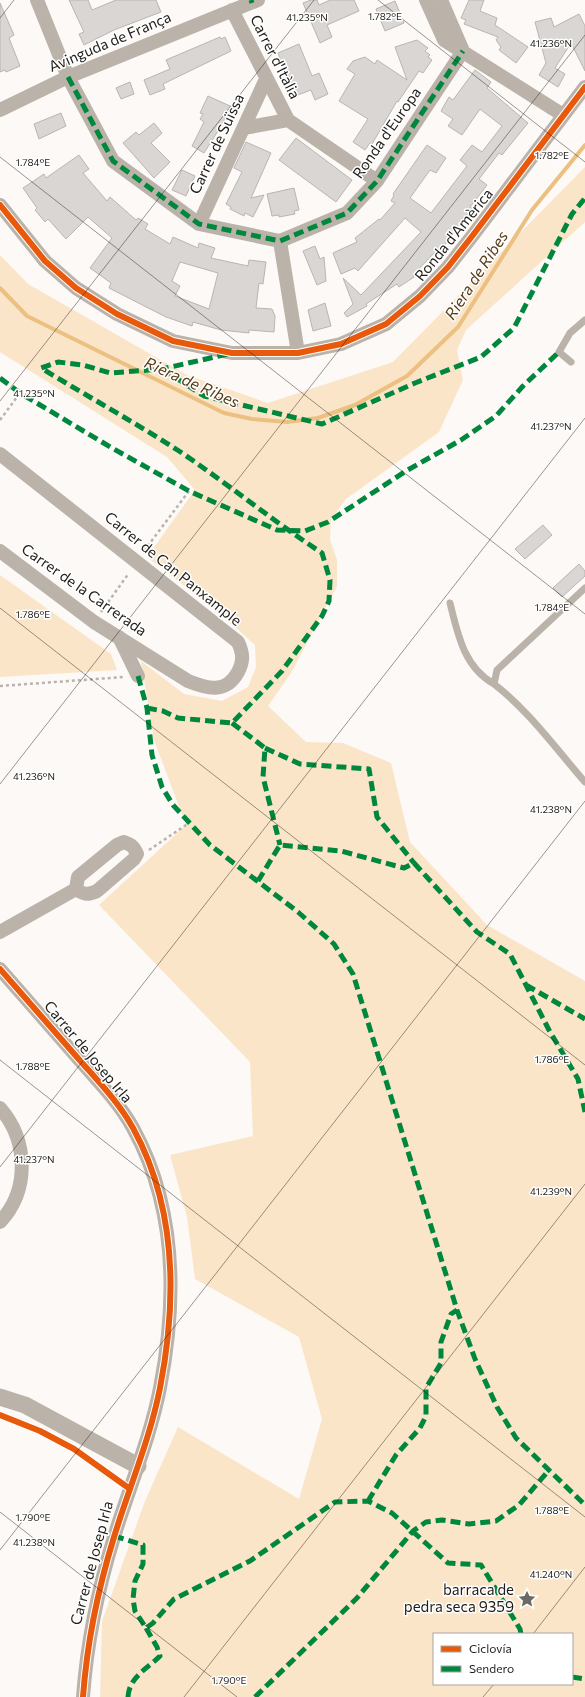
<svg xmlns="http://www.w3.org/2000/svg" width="585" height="1697" font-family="Commissioner,sans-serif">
	<rect width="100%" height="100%" fill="#fcf9f6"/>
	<path fill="#fbe5c9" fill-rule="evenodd" d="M585,167V222L466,330L457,350L463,380L439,432L346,499L331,519L330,540L337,560V586L291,673L268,706L306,742L343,743L391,763L410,842L487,925L585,981V1697H100L102,1621L145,1501L178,1427L299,1499L322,1419L299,1337L195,1279L187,1217L170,1155L253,1136L250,1062L99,905L186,825L154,740L141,661L184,694L222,701L248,687L256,667L255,645L223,616L147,557L195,490L167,457L0,352V255L28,284L187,375L268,403L393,362ZM434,1634H572V1684H434Z
		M0,575L111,654L117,670L0,677Z"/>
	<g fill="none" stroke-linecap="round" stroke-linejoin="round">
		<path stroke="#ebc081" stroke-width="4" d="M0,288L27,316L224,413L252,419L287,422L318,418L355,405L407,376L458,327L532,210L585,145"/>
	</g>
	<path fill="#d9d6d3" stroke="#b8b5b2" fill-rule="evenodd" d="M69,0H88L92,10L116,0H156L161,12L114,30L84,45L79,34L84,32Z
		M311,0H317L319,5L330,0H354L359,11L327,25L332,37L320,43L303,3Z
		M469,0H484L480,11L497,18L495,25L528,47L516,63L499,50L501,47L496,40L498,37L464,24L466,20L461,18Z
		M395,1L404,23L385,31L376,9Z
		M0,3L14,35L9,38L20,66L6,72L5,70L0,72Z
		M579,14L585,26V71L571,43L555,68L565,74L558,87L539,75L546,63L535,22L551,18L554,27Z
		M220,37L221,39L225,37L231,51L163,84L165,89L150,95L144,80L170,69L166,60Z
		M417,40L428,48L425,51L430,55L428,57L432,60L423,73L419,71L398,102L397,101L372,144L370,143L365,150L353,142L368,119L339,101L355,74L347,69L353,61L365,57L375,64L377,60L407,80L395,47Z
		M299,44L312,76L319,73L328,94L315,100L311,90L295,96L278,53Z
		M475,70L491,82L487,88L528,123L502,155L499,153L479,179L487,185L470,207L472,208L457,228L458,229L441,249L440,247L413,275L414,277L399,287L397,284L366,304L367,306L347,317L344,313L353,304L343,278L361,295L421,232L405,218L358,271L355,268L341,274L333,253L357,242L355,238L379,219L380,220L395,203L391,201L394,195L393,194L427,145L446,158L436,173L430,170L410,198L431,213L467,166L460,160L472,145L482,152L502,126L480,109L462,135L448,126L453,119L441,111L449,97L453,100Z
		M130,82L134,94L121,99L116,88Z
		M208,96L230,106L223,123L204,153L192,146L204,122L200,119L203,114L200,113Z
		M61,113L66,126L39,139L34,124Z
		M154,123L162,133L151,143L170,162L154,178L123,143L136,132L139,135Z
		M296,138L352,180L336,202L279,160Z
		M246,142L271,153L251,198L264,195L253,217L245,213L244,216L230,209L231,207L226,204L242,172L234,168Z
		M79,155L89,169L83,173L107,201L110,197L136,220L138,218L148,224L145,229L170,244L173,237L198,248L199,243L215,248L211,258L248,266L249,260L266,262L263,284L259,283L256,308L272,309L275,316L274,332L249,330V333L221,330L193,322L192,326L166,317L109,288L111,283L90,268L112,238L88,217L66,239L48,219L45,222L35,210L37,208L23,188L44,174L46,178ZM180,262L218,273L209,309L175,296L180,286L172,281Z
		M182,170L195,176L186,196L172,190Z
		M294,188L299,210L294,211L295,214L279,217V215L272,216L267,194Z
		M315,246L320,259L324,257L326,281L317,285L303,251Z
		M325,303L331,326L313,331L308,310Z
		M543,525L552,535L525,559L515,549Z
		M579,564L585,571V576L562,597L553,588Z"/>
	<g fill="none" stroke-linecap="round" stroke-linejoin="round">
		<path stroke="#b8b3ac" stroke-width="2.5" stroke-dasharray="3 3" stroke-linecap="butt" d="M0,420L20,393
			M144,551L189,491
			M101,612L129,573
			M0,686L124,677
			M149,850L189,823"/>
		<path stroke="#bbb3aa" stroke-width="7" d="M571,362L559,352L570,333L585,320
			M585,588L497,670L494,684C529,711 556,749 585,782
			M450,603C458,635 464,667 494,684"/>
		<path stroke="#bbb3aa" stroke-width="14" d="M37,0L68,77L113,161L199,224L280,241L347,213L377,181L463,51
			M426,0L444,40L563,115
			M441,0L463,51
			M232,10L288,120
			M0,110L68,77L258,0
			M244,128L288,120L377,181
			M0,205L45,261L76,288L117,314L173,341L232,353H298L341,344L386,324L420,296L448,267L473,235L585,87
			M199,224L266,79
			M280,241L298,353
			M0,454L238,642C243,653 244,661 238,672C226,694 208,689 188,681L94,622L0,551
			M119,637L138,676
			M124,842C132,845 134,847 137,854L134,859L97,891C88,895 84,895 76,889L78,877L117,845Z
			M0,932L76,889
			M0,969C25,998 51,1027 76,1056C96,1079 118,1101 133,1128C177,1208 177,1301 160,1388C150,1439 129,1488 114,1537C98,1589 87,1642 83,1697
			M0,1108C28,1140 30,1190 0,1222"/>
		<path stroke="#bbb3aa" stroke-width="17" d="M0,1397L25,1405L138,1466"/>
		<path stroke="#00873e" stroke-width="5" stroke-dasharray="10 5" stroke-linecap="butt" d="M251,0L252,3
			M68,77L113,161L199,224L280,241L347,213L377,181L463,51
			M162,369L204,396L322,424L415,383L481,357L514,328L572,214L585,198
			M0,378L20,393L112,448L189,491L277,530L305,531L328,522L406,471L461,440L496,416L523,386L559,352
			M138,676L147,708L152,755L162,787L173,805L210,845L298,912L334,944L353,974L457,1310L475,1359L497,1407L516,1438L585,1505
			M147,708L163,711L178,718L232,723L282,671L322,616L329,601L330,580L322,553C273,521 228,484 179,451C134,422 87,396 41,368L58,362L83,365L110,373L162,369L228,354
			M232,723L265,748L263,777L280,845
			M265,748L300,764L369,769L377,817L414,863
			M258,881L280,845L341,851L404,868L414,863L477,932L510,954L549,1030L578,1079L585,1112
			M526,985L585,1019
			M368,1501L396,1455L420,1428L426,1416V1388L441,1363V1342L451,1314L457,1310
			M114,1536L143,1545V1564L135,1581L133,1599L135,1611L146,1628L153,1623L174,1599L250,1561L335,1502L368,1501L392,1513L448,1563L481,1565L520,1629L521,1634
			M572,1677L585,1679
			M128,1697C129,1677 147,1669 160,1656L157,1647L146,1628
			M255,1697L357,1598L413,1531L426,1522L442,1520L469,1524L496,1521L519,1505L549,1470"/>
		<g stroke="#fff" stroke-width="8">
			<path id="cycleway" d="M0,205L45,261L76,288L117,314L173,341L232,353H298L341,344L386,324L420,296L448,267L473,235L585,87
				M0,969C25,998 51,1027 76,1056C96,1079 118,1101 133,1128C177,1208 177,1301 160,1388C150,1439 129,1488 114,1537C98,1589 87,1642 83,1697
				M0,1415L40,1431L74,1449L130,1489"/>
		</g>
		<use href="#cycleway" stroke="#e8590c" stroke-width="6"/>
	</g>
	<path fill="none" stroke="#201d19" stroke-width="1" stroke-opacity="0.45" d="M378,0L585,162M0,18L14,0M0,157L585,614M0,401L314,0M0,608L585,1065M0,784L585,35M0,1060L585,1517M0,1167L585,418M0,1512L237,1697M0,1550L585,801M533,1634L585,1567M184,1697L585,1184M483,1697L494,1684"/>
	<defs>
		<g id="sight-bare" transform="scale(1.38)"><path d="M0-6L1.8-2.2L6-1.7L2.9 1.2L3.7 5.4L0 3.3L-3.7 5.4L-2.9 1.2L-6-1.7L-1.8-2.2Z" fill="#6d6a66" stroke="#fff" stroke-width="2.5" paint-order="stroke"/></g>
	</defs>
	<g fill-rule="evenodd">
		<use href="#sight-bare" x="527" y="1599"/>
	</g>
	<g text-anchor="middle" stroke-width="3" stroke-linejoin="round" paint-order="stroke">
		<g font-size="15" fill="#201d19" stroke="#fff">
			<text transform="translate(110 42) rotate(-23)" y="5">Avinguda de França</text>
			<text transform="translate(275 57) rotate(63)" y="5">Carrer d'Itàlia</text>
			<text transform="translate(387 133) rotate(-55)" y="5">Ronda d'Europa</text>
			<text transform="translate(217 144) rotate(-65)" y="5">Carrer de Suïssa</text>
			<text transform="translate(454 235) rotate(-51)" y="5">Ronda d'Amèrica</text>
			<text transform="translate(173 569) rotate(39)" y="5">Carrer de Can Panxample</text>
			<text transform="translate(84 590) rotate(35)" y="5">Carrer de la Carrerada</text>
			<text transform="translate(88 1052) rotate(50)" y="5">Carrer de Josep Irla</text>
			<text transform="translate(92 1563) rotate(-75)" y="5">Carrer de Josep Irla</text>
		</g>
		<g font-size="15" fill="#201d19" stroke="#fff" text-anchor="end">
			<text x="514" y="1595">barraca de<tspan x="514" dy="17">pedra seca 9359</tspan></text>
		</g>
		<g font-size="16" font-style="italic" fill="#583f1a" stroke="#fff">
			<text transform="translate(476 275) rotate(-57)" y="6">Riera de Ribes</text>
			<text transform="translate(192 382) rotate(24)" y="6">Riera de Ribes</text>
		</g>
	</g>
	<g font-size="10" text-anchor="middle" fill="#201d19" stroke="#fff" stroke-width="3" stroke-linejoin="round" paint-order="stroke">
		<text x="385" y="20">1.782°E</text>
		<text x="307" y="21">41.235°N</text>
		<text x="551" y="47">41.236°N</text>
		<text x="552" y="159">1.782°E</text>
		<text x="33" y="166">1.784°E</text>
		<text x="34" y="397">41.235°N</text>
		<text x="551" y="430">41.237°N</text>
		<text x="552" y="611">1.784°E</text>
		<text x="33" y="618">1.786°E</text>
		<text x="34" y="780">41.236°N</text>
		<text x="551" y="813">41.238°N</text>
		<text x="552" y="1063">1.786°E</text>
		<text x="33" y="1070">1.788°E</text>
		<text x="34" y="1163">41.237°N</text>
		<text x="551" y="1195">41.239°N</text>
		<text x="552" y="1514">1.788°E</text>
		<text x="33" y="1521">1.790°E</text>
		<text x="34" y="1546">41.238°N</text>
		<text x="551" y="1578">41.240°N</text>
		<text x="229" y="1684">1.790°E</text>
	</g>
	<rect x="433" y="1633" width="140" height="52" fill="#ffffff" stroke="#a6a5a3"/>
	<rect x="441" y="1646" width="20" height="6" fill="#e8590c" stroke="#a6a5a3"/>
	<text x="469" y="1653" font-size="12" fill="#201d19">Ciclovía</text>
	<rect x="441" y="1666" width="20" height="6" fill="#00873e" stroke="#a6a5a3"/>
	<text x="469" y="1673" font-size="12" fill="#201d19">Sendero</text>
</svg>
